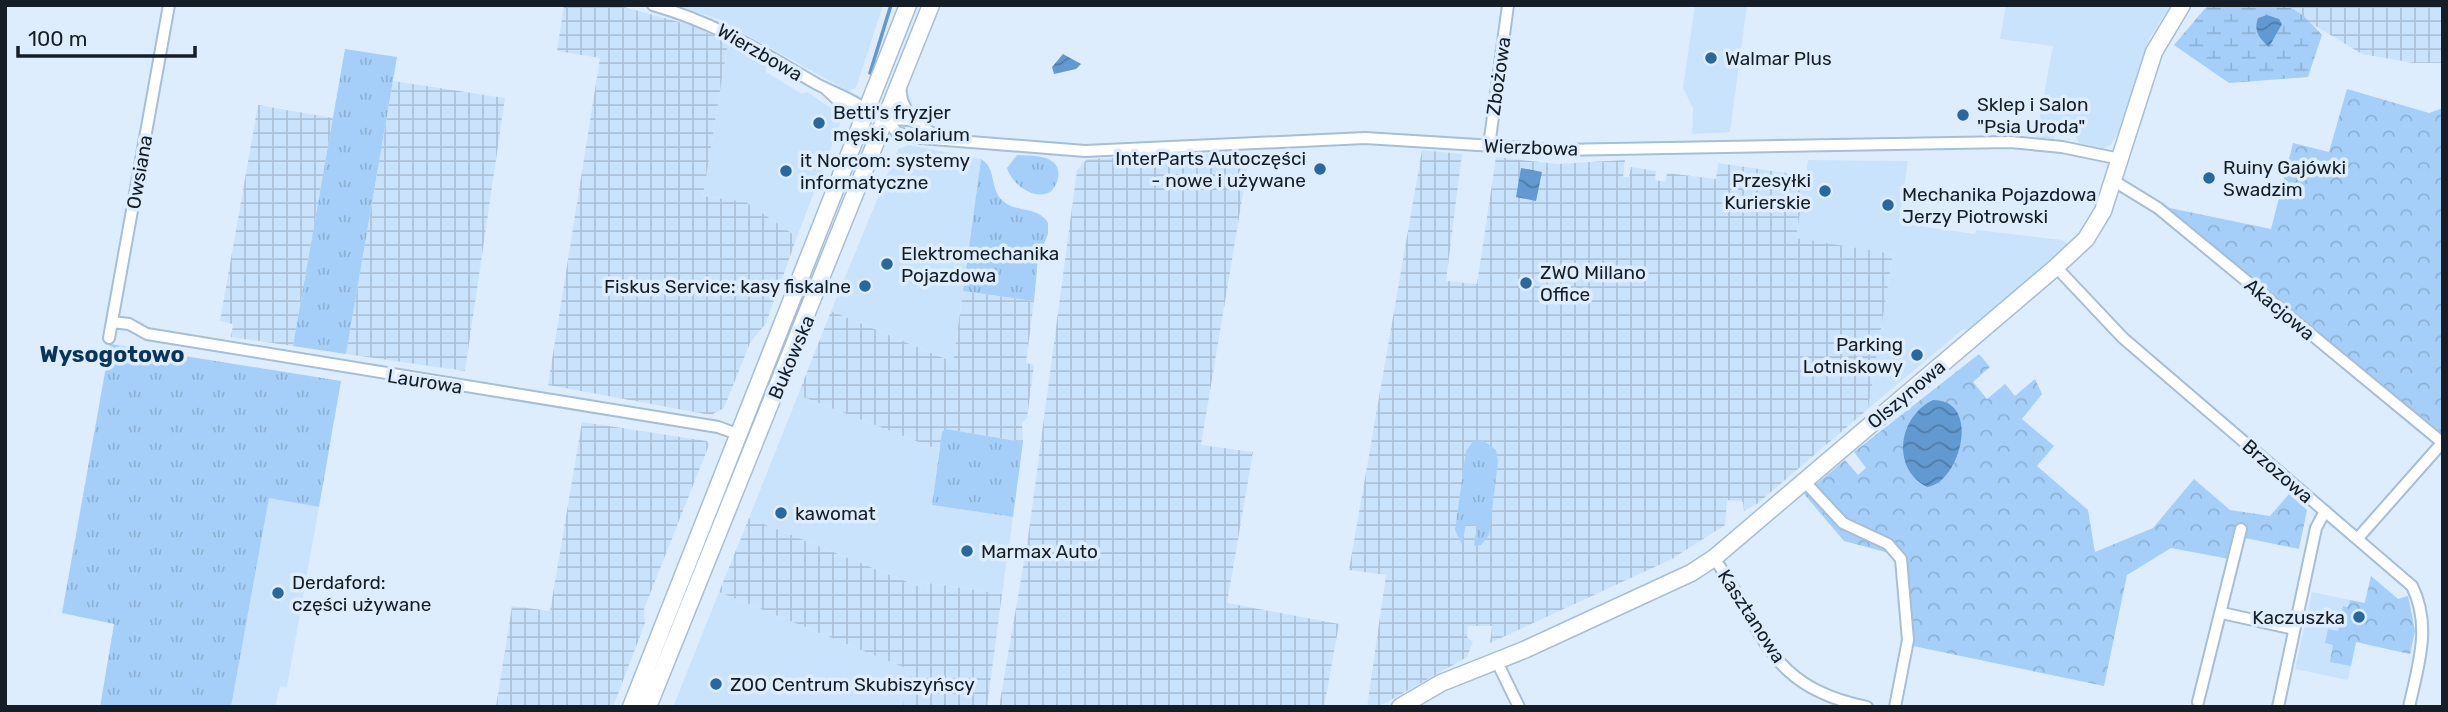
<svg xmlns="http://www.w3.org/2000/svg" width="2448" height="712" font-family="Rubik,sans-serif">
	<defs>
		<pattern id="industrial-grid" width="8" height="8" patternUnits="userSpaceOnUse" patternTransform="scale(1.75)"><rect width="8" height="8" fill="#cae3fc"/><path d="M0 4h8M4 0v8" fill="none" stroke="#adc2d8"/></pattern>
		<pattern id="grass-tufts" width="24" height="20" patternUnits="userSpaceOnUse" patternTransform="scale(1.75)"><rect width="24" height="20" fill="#a5cff9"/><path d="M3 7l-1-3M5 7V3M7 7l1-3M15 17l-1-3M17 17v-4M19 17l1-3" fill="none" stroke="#8db1d5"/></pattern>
		<pattern id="forest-crowns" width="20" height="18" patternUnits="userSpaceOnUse" patternTransform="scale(1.75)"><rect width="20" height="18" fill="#a5cff9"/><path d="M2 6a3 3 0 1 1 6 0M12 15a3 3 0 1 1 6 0" fill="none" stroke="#8db1d5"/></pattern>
		<pattern id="wetland-marsh" width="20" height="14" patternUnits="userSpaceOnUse" patternTransform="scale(1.75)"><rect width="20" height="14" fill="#a5cff9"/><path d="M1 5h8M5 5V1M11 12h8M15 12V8" fill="none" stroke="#8db1d5"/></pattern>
		<pattern id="water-waves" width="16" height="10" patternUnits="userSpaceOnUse" patternTransform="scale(1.75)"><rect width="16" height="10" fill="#6199d0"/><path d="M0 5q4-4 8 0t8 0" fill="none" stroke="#4f7ca9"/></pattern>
	</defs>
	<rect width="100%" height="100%" fill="#deedfd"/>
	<path fill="#cae3fc" d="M676,5H883L856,88L848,91L720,20Z
		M1695,5H1747L1730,132L1692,134L1693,108L1683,88Z
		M2006,5H2171L2149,39L2118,133L2111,145L2104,148L2079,143L2076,137L2078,122L2067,119L2053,139L2036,137L2053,46L2000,39Z
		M728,42L767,63L766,72L802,94L807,92L843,116L797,237L746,202L703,196Z
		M909,145L981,159L953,362L831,311L898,149Z
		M1808,160L1908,161L1899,223L1975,234L1976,230L2062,240L2068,244L1969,331L1963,329L1868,409L1893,254L1796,239Z
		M798,395L939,450L932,505L1013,517L1002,594L921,582L920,587L749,518Z
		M269,497L319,507L287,687L280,686L275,707H231Z
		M2371,576L2398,599L2408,596L2415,631L2410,654L2356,642L2348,680L2295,669L2312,592L2364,603Z
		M719,592L908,669L903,707H673Z"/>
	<path fill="url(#industrial-grid)" d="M564,5H617L690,25L728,42L703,196L746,202L797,237L766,323L750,343L724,408L711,415L548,385L600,58L557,51Z
		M2281,5H2443V63H2413L2362,54Z
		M393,81L505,98L465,371L346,354Z
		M258,105L333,118L293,346L231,337L233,324L220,321Z
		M1422,150L1462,154L1446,281L1477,284L1496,157L1558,164L1625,160L1623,177H1629L1631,167L1656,171L1655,180L1665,182L1667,173L1716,179L1718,163L1806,176L1796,238L1893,254L1868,409L1757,504L1744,511L1743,502L1727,500L1725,525L1672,559L1490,643L1492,626H1468L1467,637L1473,642L1467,657L1378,707H1367L1386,575L1349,570Z
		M1250,152L1201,445L1253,452L1227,603L1339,624L1324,707H999L1028,538L1077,170L1087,159Z
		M963,291L1034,301L1026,363L1034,365L1027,418L1022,423L1023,442L946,429L939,450L798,395L831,311L953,362Z
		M582,422L707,441L709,445L644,609L645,623L613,707H496L512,606L550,611Z
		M749,518L920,587L921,582L1002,594L987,707H903L908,669L719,592Z"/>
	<path fill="url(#grass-tufts)" d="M345,49L397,57L346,354L293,346Z
		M1017,155C1033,156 1062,154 1058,178C1057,183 1054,189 1050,192C1033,201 1011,183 1007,168Z
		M981,159C996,168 990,185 1000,198C1013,214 1038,205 1048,223V234L1038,258L1034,301L963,291Z
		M110,344L341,381L319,507L269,498L231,707H100L114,624L62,613Z
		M946,429L1023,442L1013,517L932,505L942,432Z
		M1483,440L1496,450L1498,461L1489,535L1481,545L1474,546L1477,526L1466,524L1462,544L1455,530L1466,451L1473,441Z"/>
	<path fill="url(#forest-crowns)" d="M2347,89L2429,113L2443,108V434L2160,206L2271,229L2293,143L2329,152Z
		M1979,354L1990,367L1973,382L1987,399L2005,384L2015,396L2035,379L2042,394L2022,419L2054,446L2037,466L2088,510L2095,552L2153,528L2194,479L2230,510L2270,516L2289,494L2307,510L2299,549L2245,538L2240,561L2171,548L2127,575L2104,686L1913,646L1904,557L1844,541L1804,494L1845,460L1858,475L1866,468L1854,452Z
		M2371,576L2398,599L2408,596L2415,631L2410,654L2356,642L2351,666L2330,662L2333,645L2325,643L2328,629L2338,631L2343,606L2348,607L2350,600L2365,603Z"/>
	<path fill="url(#wetland-marsh)" d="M2208,5H2287L2304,16L2322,35L2308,77L2229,83L2174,45Z"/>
	<path fill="url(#water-waves)" d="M2267,15L2279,19L2282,24L2269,47C2260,39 2253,31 2258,18Z
		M1063,54L1081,64L1076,69L1054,74L1052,67Z
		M1521,168L1542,172L1536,201L1516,197Z
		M1933,400C1983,400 1959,484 1927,487C1890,468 1899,416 1933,400Z"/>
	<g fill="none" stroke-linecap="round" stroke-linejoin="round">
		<path stroke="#6199d0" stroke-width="3.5" d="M870,73L891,5"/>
		<g stroke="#a6bed7" stroke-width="14">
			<path id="street" d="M653,5C718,24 758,50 815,83C833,93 851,98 868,111
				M900,87L902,100L911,120
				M826,89L845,107L868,111L887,119L911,120L941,139
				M887,119L897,133L920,138L1085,151L1365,138L1557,150L2010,142L2062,147L2120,159
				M1489,146L1508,5
				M2114,181L2158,208L2443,443
				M2056,267L2123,338L2412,586C2432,626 2418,666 2409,707
				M112,322L129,324L147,334L718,427L740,435
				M109,338L169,5
				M1804,481L1843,523L1888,544L1901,559L1908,640L1895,707
				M2358,538L2442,443
				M1714,558C1765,631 1766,687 1867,707
				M2222,613L2294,629
				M1496,660L1519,707
				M2198,702L2241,529
				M2278,707L2316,528L2325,511"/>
		</g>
		<g stroke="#a6bed7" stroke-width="19">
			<path id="secondary" d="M631,707L908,5
				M648,707L931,5
				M1400,707L1441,683L1524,650L1691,573L1714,558L2056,267L2086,239L2103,211L2154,52L2182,5"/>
		</g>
		<use href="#street" stroke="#fff" stroke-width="10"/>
		<use href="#secondary" stroke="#fff" stroke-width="16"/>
	</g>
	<g fill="#2a679e" stroke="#deedfd" stroke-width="2.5">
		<circle cx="1711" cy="58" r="7"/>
		<circle cx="1963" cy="115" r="7"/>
		<circle cx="819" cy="123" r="7"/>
		<circle cx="1320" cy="169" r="7"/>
		<circle cx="786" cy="171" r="7"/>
		<circle cx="2209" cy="178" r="7"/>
		<circle cx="1825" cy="191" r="7"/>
		<circle cx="1888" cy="205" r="7"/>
		<circle cx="887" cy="264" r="7"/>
		<circle cx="1526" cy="283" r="7"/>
		<circle cx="865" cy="286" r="7"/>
		<circle cx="1917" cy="355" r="7"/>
		<circle cx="781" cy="513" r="7"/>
		<circle cx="967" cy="551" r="7"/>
		<circle cx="278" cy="593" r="7"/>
		<circle cx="2359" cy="617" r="7"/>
		<circle cx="716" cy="684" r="7"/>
	</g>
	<g text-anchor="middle" stroke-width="7" stroke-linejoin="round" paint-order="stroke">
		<g font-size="19" fill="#151e27" stroke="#deedfd">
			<text transform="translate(760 52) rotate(30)" y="7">Wierzbowa</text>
			<text transform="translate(1498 76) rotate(-82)" y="7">Zbożowa</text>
			<text transform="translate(1531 147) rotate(2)" y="7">Wierzbowa</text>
			<text transform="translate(139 172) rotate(-80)" y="7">Owsiana</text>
			<text transform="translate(2280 309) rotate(40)" y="7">Akacjowa</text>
			<text transform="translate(791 357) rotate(-67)" y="7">Bukowska</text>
			<text transform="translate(425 381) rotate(9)" y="7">Laurowa</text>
			<text transform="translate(1906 394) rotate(-40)" y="7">Olszynowa</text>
			<text transform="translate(2278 471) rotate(41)" y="7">Brzozowa</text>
			<text transform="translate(1752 616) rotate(57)" y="7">Kasztanowa</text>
		</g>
		<g font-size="19" fill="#151e27" stroke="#deedfd" text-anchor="start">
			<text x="1725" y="65">Walmar Plus</text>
			<text x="1977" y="111">Sklep i Salon<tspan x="1977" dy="22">"Psia Uroda"</tspan></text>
			<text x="833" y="119">Betti's fryzjer<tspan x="833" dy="22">męski, solarium</tspan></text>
			<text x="1306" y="165" text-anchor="end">InterParts Autoczęści<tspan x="1306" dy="22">- nowe i używane</tspan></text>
			<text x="800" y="167">it Norcom: systemy<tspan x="800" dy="22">informatyczne</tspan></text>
			<text x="2223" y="174">Ruiny Gajówki<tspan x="2223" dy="22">Swadzim</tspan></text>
			<text x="1811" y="187" text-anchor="end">Przesyłki<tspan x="1811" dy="22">Kurierskie</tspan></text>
			<text x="1902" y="201">Mechanika Pojazdowa<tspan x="1902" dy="22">Jerzy Piotrowski</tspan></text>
			<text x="901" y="260">Elektromechanika<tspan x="901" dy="22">Pojazdowa</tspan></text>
			<text x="1540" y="279">ZWO Millano<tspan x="1540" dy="22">Office</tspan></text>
			<text x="851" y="293" text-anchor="end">Fiskus Service: kasy fiskalne</text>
			<text x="1903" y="351" text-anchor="end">Parking<tspan x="1903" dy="22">Lotniskowy</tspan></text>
			<text x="795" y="520">kawomat</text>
			<text x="981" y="558">Marmax Auto</text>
			<text x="292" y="589">Derdaford:<tspan x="292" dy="22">części używane</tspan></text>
			<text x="2345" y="624" text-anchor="end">Kaczuszka</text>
			<text x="730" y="691">ZOO Centrum Skubiszyńscy</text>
		</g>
		<g font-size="23" font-weight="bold" fill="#09355a" stroke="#deedfd">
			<text x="112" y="362">Wysogotowo</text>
		</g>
	</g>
	<rect width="2448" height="712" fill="none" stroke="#151e27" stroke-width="14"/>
	<path d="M18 46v10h177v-10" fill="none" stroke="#151e27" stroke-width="3.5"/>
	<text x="28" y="46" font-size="21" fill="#151e27" stroke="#deedfd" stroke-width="5" paint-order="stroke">100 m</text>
</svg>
